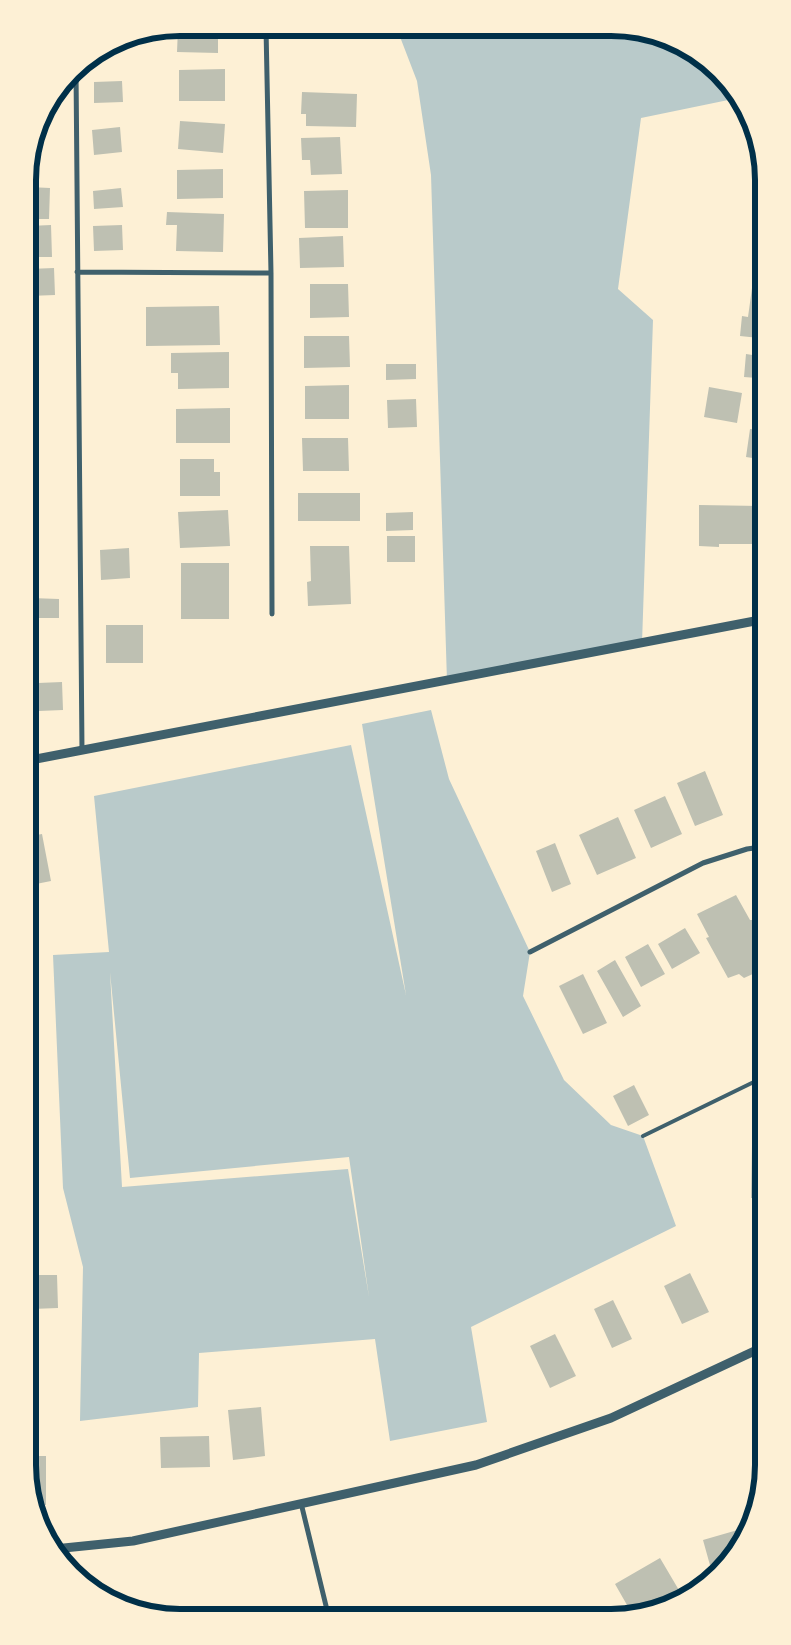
<svg xmlns="http://www.w3.org/2000/svg" width="791" height="1645" font-family="'Playfair Display',serif">
	<rect width="100%" height="100%" fill="#fdf0d5"/>
	<path fill="#b9caca" fill-rule="evenodd" d="M397,29L641,30L712,66L738,98L641,118L618,289L653,320L642,643L447,681L431,175L417,81Z
		M431,710L449,779L530,952L523,996L564,1080L611,1125L643,1136L676,1226L471,1327L487,1422L390,1441L375,1339L199,1353L198,1407L80,1421L83,1267L63,1188L53,955L109,952L94,796L351,745L406,995L362,724ZM110,972L130,1178L349,1157L369,1297L348,1169L122,1187Z"/>
	<path fill="#bec0b2" d="M178,28H227V35H218V53L177,52Z
		M122,39H124V51H103Z
		M225,69V101H179V70Z
		M122,81L123,102L94,103V82Z
		M302,92L357,94L356,127L306,126V114H301Z
		M180,121L225,124L223,153L178,149Z
		M120,127L122,152L94,155L92,130Z
		M340,137L342,174L311,175L310,160H302L301,138Z
		M223,169V198L177,199V170Z
		M29,187L50,188L49,219H29Z
		M121,188L123,207L94,209L93,191Z
		M348,190V228H305L304,191Z
		M167,212L224,214L223,252L176,251L177,225H166Z
		M51,225L52,257H29V226Z
		M122,225L123,250L94,251L93,226Z
		M343,236L344,267L300,268L299,238Z
		M54,268L55,295L29,296V269Z
		M310,284H348L349,317L310,318Z
		M752,288L759,289V338L740,336L742,316L748,317Z
		M219,306L220,345L146,346V307Z
		M304,336H349L350,367L304,368Z
		M229,352V388L178,389V373H171V353Z
		M746,354L759,356V387H756L757,378L744,377Z
		M386,364H416V379L386,380Z
		M349,385V419H305V386Z
		M709,387L742,393L737,423L704,417Z
		M416,399L417,427L388,428L387,400Z
		M230,408V443H176V409Z
		M750,429L759,430V459L746,457Z
		M302,438H348L349,471H303Z
		M180,459H214V472H220V496H180Z
		M298,493H360V521H298Z
		M699,505L760,506V544H719V547L699,546Z
		M228,510L230,546L180,548L178,512Z
		M413,512V530L386,531V513Z
		M387,536H415V562H387Z
		M310,546H349L351,604L308,606L307,582L311,581Z
		M129,548L130,578L101,580L100,550Z
		M181,563H229V619H181Z
		M31,598L59,599V618H31Z
		M106,625H143V663H106Z
		M62,682L63,710L39,711L38,683Z
		M705,771L723,815L695,826L677,783Z
		M665,796L682,834L651,848L634,810Z
		M618,817L636,858L597,875L579,835Z
		M42,834L51,881L31,885V836Z
		M555,843L571,884L552,892L536,851Z
		M736,895L750,920H752L761,937V963L756,966L755,973L744,978L739,974L728,978L706,938L709,937L697,914Z
		M685,928L700,953L672,969L658,944Z
		M648,944L665,974L641,987L625,957Z
		M615,960L641,1006L623,1017L597,971Z
		M583,974L607,1023L583,1034L559,986Z
		M634,1085L649,1115L628,1126L613,1096Z
		M752,1146H762V1198H751Z
		M690,1273L709,1312L682,1324L664,1286Z
		M32,1275H57L58,1308L32,1309Z
		M613,1300L632,1339L612,1348L594,1309Z
		M555,1334L576,1376L550,1388L530,1346Z
		M261,1407L265,1456L233,1460L228,1410Z
		M209,1436L210,1467L161,1468L160,1437Z
		M33,1456H46V1505H33Z
		M748,1527L749,1528L726,1565L713,1576L703,1540Z
		M660,1558L683,1597L651,1612H631L615,1584Z"/>
	<g fill="none" stroke-linecap="round" stroke-linejoin="round">
		<path stroke="#3f606c" stroke-width="4" d="M643,1136L762,1078"/>
		<path stroke="#3f606c" stroke-width="5" d="M266,28L271,273L272,614
			M76,70L82,750
			M77,272L271,273
			M530,952L703,863L747,849L761,847
			M301,1503L328,1614"/>
		<path stroke="#3f606c" stroke-width="9" d="M31,760L760,620
			M54,1549L133,1541L476,1465L611,1418L763,1347"/>
	</g>
	<path d="M0 0H791V1645H0ZM180 36H611A144 144 0 0 1 755 180V1465A144 144 0 0 1 611 1609H180A144 144 0 0 1 36 1465V180A144 144 0 0 1 180 36Z" fill="#fdf0d5" fill-rule="evenodd"/>
	<path fill="none" stroke="#003049" stroke-width="6" d="M180 36H611A144 144 0 0 1 755 180V1465A144 144 0 0 1 611 1609H180A144 144 0 0 1 36 1465V180A144 144 0 0 1 180 36Z"/>
</svg>
